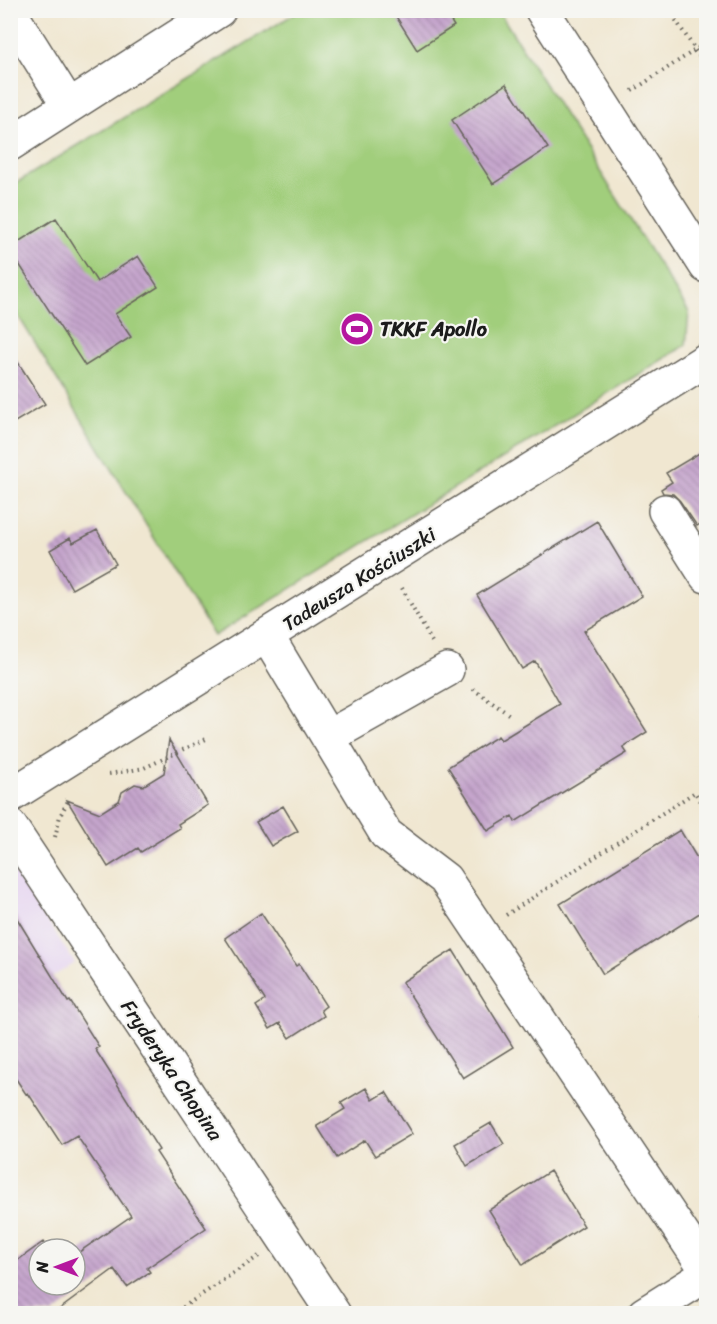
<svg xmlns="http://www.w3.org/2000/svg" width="717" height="1324" font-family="Sriracha,sans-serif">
	<defs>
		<pattern id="building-back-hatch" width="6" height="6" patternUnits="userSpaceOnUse" patternTransform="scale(1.5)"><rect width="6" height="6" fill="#c5a5cc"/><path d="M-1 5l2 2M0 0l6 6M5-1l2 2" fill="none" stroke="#a98daf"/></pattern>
	</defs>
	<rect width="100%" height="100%" fill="#f6f6f2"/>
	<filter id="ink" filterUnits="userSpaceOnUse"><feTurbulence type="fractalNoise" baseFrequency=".0167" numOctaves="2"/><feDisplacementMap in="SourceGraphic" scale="12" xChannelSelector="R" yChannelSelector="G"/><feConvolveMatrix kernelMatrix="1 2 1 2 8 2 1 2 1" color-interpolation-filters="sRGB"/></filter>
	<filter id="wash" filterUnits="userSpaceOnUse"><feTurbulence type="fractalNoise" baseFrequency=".008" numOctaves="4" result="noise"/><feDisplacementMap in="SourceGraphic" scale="24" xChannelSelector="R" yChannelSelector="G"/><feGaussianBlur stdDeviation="1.35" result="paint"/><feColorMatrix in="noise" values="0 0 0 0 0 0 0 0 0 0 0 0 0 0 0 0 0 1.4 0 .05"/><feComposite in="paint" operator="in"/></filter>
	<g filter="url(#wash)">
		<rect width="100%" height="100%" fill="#f0e7d1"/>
		<path fill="#e5d3f1" d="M14,871L75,963L11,1002L10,872Z"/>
		<path fill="#a1ce7c" stroke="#5e754c" stroke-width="1.5" d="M498,10L689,312L686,345L214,636L11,304V186L299,11Z"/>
		<g id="blocks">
			<path fill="url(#building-back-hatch)" d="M392,10H444L454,26L417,50Z
				M506,84L548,148L493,184L452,120Z
				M56,218L97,282L138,256L158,287L115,314L131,337L85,366L10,250V247Z
				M10,350L45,404L10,425Z
				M706,449V520L697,526L680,501L673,494L663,493L661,489L672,482L666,473Z
				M597,521L642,596L584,631L647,732L623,747L627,753L568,789L515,822L512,816L488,831L448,767L498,736L501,740L560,704L535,661L522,669L477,595Z
				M97,530L116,564L72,589L50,550L70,538L73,543Z
				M169,740L208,805L178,824L180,828L141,852L138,848L108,867L67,800L100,813L119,801L122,792L135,784L143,786L164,773Z
				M283,806L298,831L271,846L256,822Z
				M680,830L706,873V909L603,974L560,904Z
				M10,907L68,1002L70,1001L99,1047L95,1049L159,1150L156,1152L206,1228L147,1268L150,1272L127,1287L114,1269L53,1314H10V1266L43,1242L48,1249H39V1285H75V1255L131,1216L77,1136L62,1145L28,1093L26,1094L10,1070Z
				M261,913L296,966L299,964L326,1006L321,1010L324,1016L290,1038L280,1023L270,1029L256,1006L265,1000L225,938Z
				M453,950L513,1047L463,1078L402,982Z
				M366,1088L373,1100L386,1092L412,1134L375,1156L365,1140L337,1158L317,1126L345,1109L341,1103Z
				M491,1123L504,1144L467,1166L455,1144Z
				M550,1171L584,1226L523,1265L489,1210Z"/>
		</g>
	</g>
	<g filter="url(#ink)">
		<use href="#blocks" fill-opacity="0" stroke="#66635b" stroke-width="1.5"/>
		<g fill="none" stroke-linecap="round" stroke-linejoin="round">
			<g stroke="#66635b" stroke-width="36">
				<path id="minor" d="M542,10L706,266
					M10,12L69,106
					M10,144L219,10
					M665,511L706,576
					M267,636L386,834L445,879L706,1269
					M328,737L447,670
					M10,796L706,360
					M10,826L334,1314
					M644,1314L706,1275"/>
			</g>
			<path stroke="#66635b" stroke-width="4" stroke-dasharray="1.5 4.5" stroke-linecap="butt" d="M669,10L706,66
				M632,91L706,43
				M402,588L432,642
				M473,689L511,716
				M109,774L144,768L206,739
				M55,837L60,816L69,799
				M506,915L695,792L706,812
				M703,1018L706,1012
				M173,1314L259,1256"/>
			<use href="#minor" stroke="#fff" stroke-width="33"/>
		</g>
	</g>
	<defs>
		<g id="stadium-disc" transform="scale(1.725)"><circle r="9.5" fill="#b5179e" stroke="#f6f6f2"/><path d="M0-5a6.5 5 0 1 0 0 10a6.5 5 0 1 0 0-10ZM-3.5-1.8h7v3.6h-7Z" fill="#fff"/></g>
	</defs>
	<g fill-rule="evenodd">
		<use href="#stadium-disc" x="357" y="329"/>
	</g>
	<g text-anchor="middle" stroke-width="4.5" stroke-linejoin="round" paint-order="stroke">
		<g font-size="20" font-weight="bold" fill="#1c1c1c" stroke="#f6f6f2" text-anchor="start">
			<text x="380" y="336">TKKF Apollo</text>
		</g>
		<g font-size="20" fill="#1c1c1c" stroke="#f6f6f2">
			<text transform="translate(359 579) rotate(-32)" y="7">Tadeusza Kościuszki</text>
			<text transform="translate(172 1070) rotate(56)" y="7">Fryderyka Chopina</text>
		</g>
	</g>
	<rect width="717" height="1324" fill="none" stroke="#f6f6f2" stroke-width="36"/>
	<g transform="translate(57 1267) rotate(270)"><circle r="28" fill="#f6f6f2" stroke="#9f9f9c" stroke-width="1.5"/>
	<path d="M0-4.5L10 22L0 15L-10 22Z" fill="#b5179e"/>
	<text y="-9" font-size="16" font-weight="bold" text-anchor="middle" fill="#1c1c1c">N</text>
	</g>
</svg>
